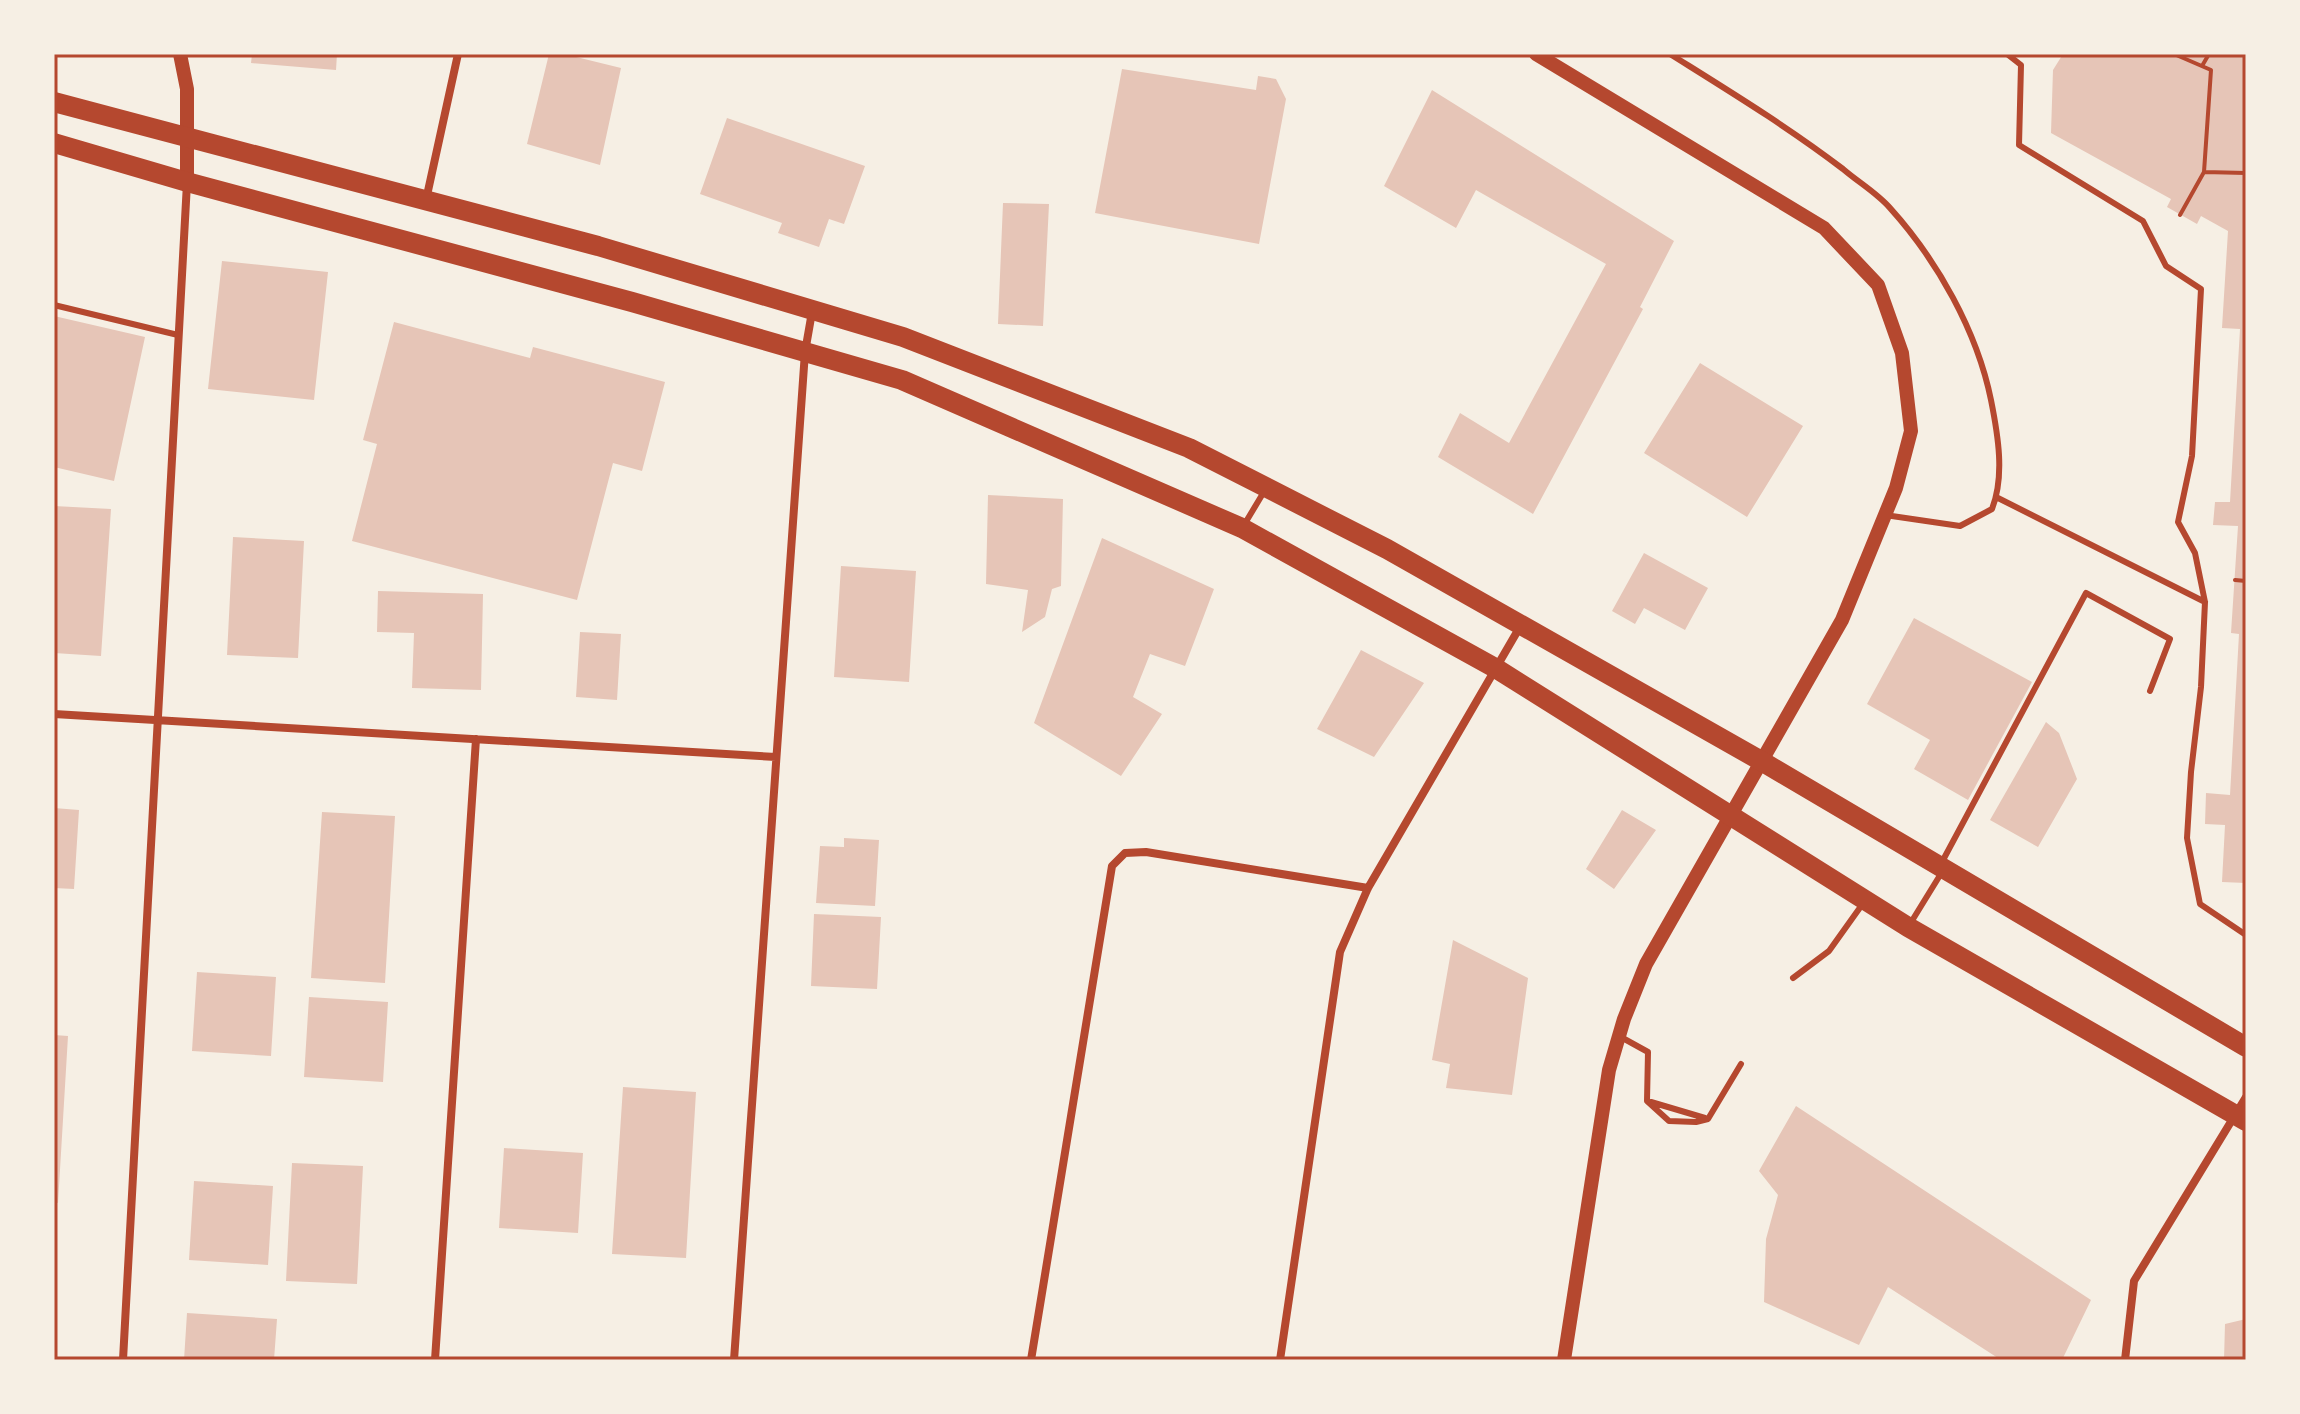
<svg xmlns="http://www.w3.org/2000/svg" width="2300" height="1414" font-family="Figtree,sans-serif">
	<rect width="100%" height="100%" fill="#f6efe4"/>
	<path fill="#e6c5b7" d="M252,54H337L336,70L251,63Z
		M549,54H564L621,68L600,165L527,144Z
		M2063,54H2246V883L2222,882L2225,825L2205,824L2206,793L2230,795L2239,634L2231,633L2238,526L2213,525L2215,502H2230L2240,329L2222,328L2228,231L2201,216L2197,224L2167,207L2171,199L2051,133L2053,70Z
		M1122,69L1256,90L1258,76L1276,79L1286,99L1259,244L1095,213Z
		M1432,90L1674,241L1640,307L1643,309L1533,514L1438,457L1460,413L1509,443L1606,264L1476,190L1456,228L1384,186Z
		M727,118L865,166L844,224L829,219L819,247L778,233L782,223L700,194Z
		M1003,203L1049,204L1043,326L998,324Z
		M222,261L328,272L314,400L208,389Z
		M54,316L145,337L114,481L54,467Z
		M394,322L530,358L533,347L665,382L642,471L613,463L577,600L352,541L377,444L363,440Z
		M1700,363L1803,426L1747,517L1644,453Z
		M988,495L1063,499L1061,586L1052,589L1045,617L1022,632L1028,590L986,584Z
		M54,506L111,509L101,656L54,653Z
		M233,537L304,541L298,658L227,655Z
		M1102,538L1214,589L1185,666L1150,654L1133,697L1162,714L1121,776L1034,723Z
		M1644,553L1708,588L1685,630L1644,608L1635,624L1612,611Z
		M841,566L916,571L909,682L834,677Z
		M378,591L483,594L481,690L412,688L414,633L377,632Z
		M1914,618L2032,682L1968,800L1914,769L1930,740L1867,704Z
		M580,632L621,634L617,700L576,697Z
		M1361,650L1424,683L1374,757L1317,729Z
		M2046,722L2059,733L2077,779L2038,847L1990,820Z
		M54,808L79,810L74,889L54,888Z
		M1622,810L1656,830L1614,889L1586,869Z
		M322,812L395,816L385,983L311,978Z
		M844,838L879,840L875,906L816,903L820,846L844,847Z
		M814,914L881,917L877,989L811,986Z
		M1453,940L1528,978L1512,1095L1446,1088L1450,1064L1432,1060Z
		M197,972L276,977L271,1056L192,1051Z
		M309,997L388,1002L383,1082L304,1077Z
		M54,1035L68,1036L58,1203L54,1202Z
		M623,1087L696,1092L686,1258L612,1254Z
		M1796,1106L2091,1300L2062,1360H2001L1888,1287L1859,1345L1764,1302L1766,1239L1778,1195L1759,1171Z
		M504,1148L583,1153L578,1233L499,1228Z
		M292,1163L363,1166L357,1284L286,1281Z
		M194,1181L273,1186L268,1265L189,1260Z
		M187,1313L277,1319L274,1360H184Z
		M2246,1319V1360H2224L2225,1324Z"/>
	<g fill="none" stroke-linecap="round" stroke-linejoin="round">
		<path stroke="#b5482f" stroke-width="4" d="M2174,54L2211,70L2204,172L2246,173
			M2202,66L2209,54
			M2180,215L2204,172
			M2235,580L2246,581"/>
		<path stroke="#b5482f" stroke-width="6" d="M1670,54C1729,91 1788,127 1843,169C1858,182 1877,193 1890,208C1937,260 1977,331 1991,400C1998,435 2005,476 1992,509L1960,526L1885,515
			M2007,54L2021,65L2019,145L2143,221L2166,266L2201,289L2192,456L2178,522L2195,553L2205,602L2201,687L2191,772L2187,838L2200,904L2246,935
			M54,305L178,335
			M1996,497L2205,602
			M1244,525L1265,490
			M1942,862L2086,593L2170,639L2150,691
			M1910,924L1942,872
			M1793,978L1829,951L1864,902
			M1619,1036L1648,1052L1647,1101L1669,1121L1696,1122L1708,1119L1741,1064
			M1651,1102L1705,1118"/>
		<path stroke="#b5482f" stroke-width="8" d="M426,200L458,54
			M54,714L776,757
			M123,1360L187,183
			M435,1360L476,739
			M734,1360L805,352L812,312
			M1031,1360L1112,866L1125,853L1146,852L1368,888
			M1280,1360L1340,952L1368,888L1521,625
			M2125,1360L2134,1281L2246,1097"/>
		<path stroke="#b5482f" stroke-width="14" d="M180,54L187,89V182
			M1536,54L1824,228L1878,285L1902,353L1911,431L1896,488L1842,620L1646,964L1624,1019L1609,1070L1564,1360"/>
		<path stroke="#b5482f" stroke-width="20" d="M54,102L598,246L903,337L1189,448L1387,549L1763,762L2246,1047
			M54,143L187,182L632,302L902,380L1242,528L1497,669L1908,927L2246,1121"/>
	</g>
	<rect width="2300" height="1414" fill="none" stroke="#f6efe4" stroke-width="112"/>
	<rect x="56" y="56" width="2188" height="1302" fill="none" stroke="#b5482f" stroke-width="3"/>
</svg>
